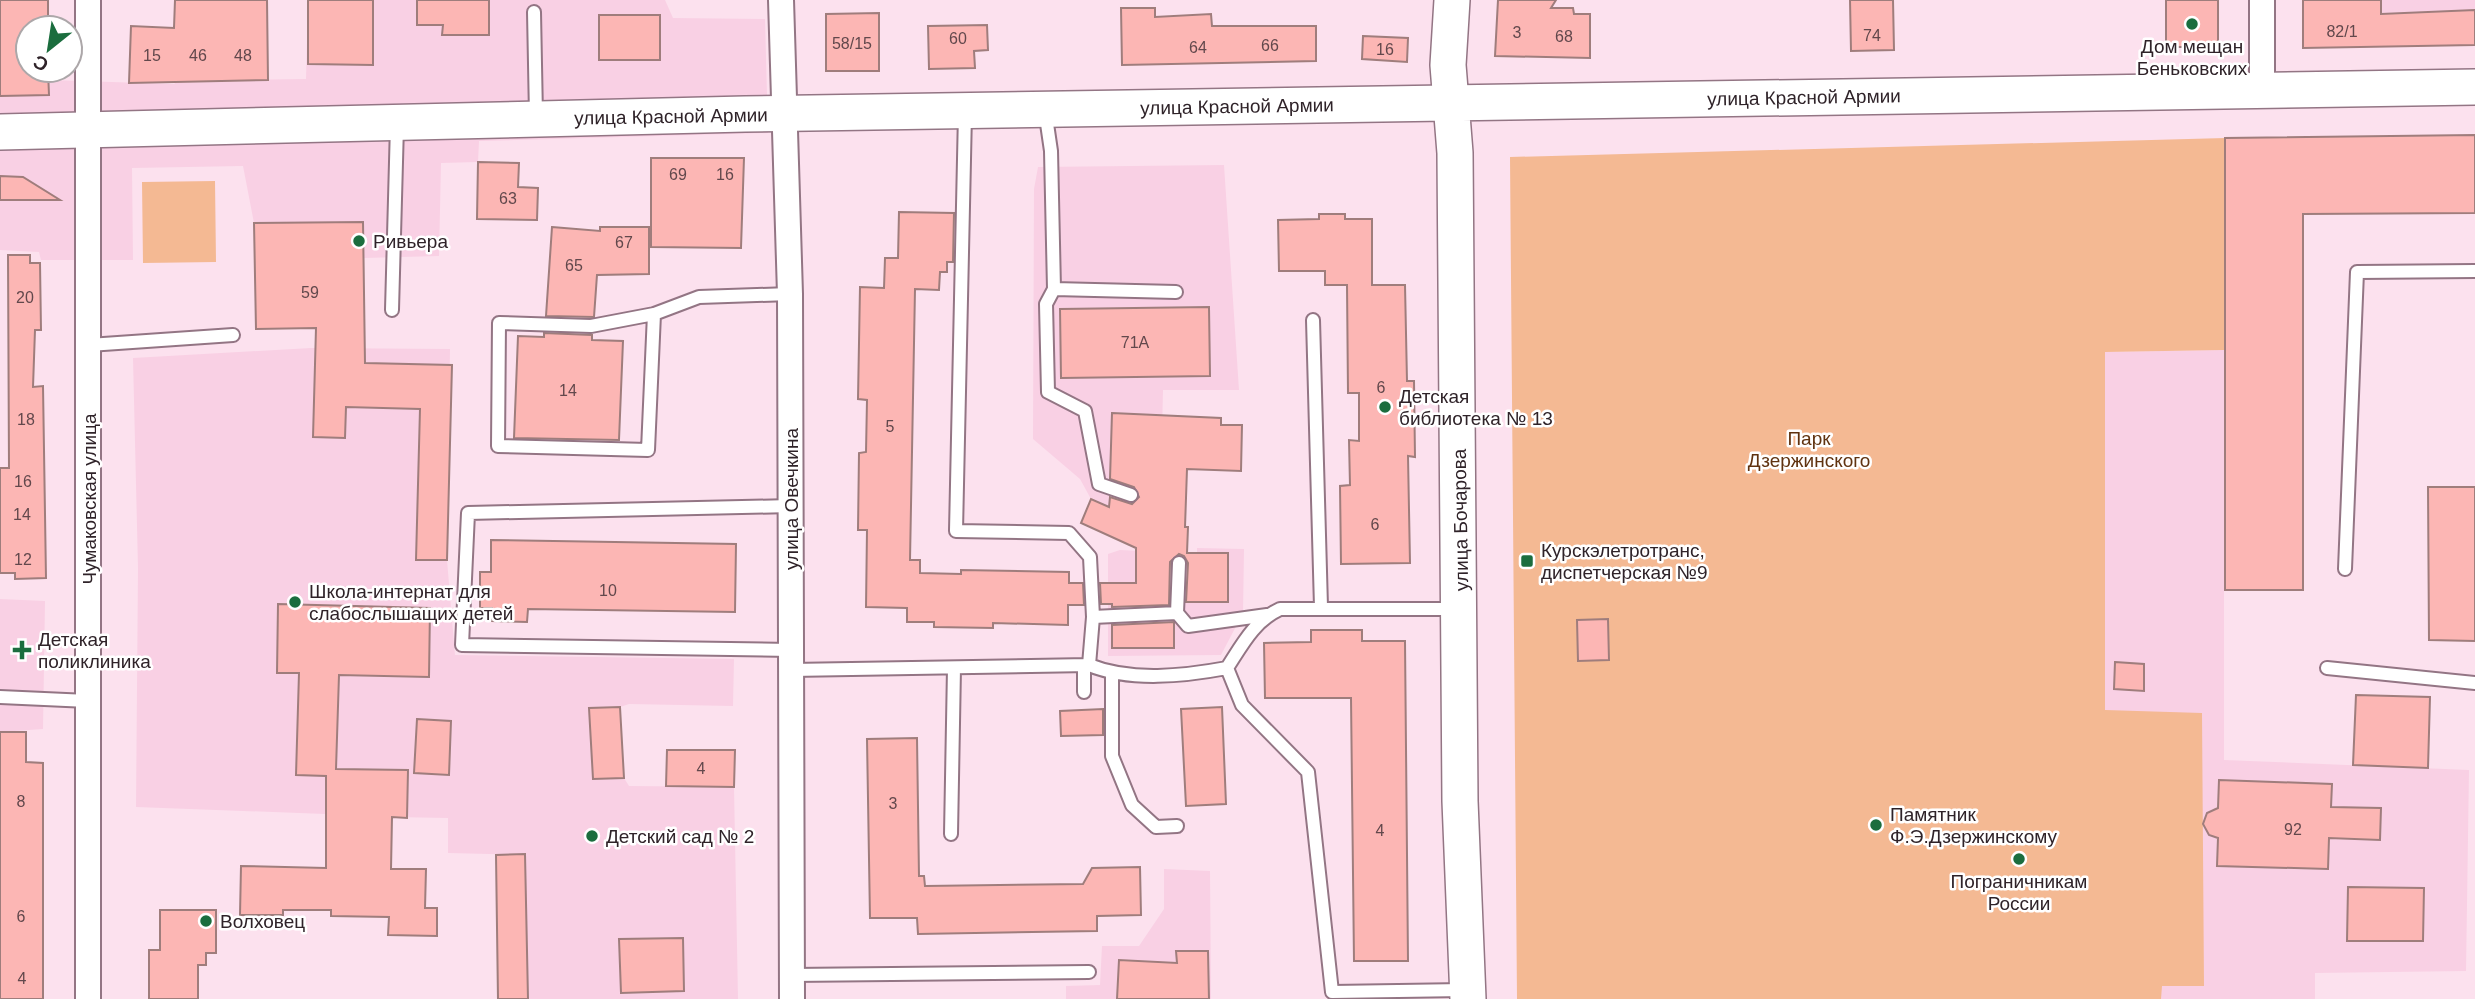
<svg xmlns="http://www.w3.org/2000/svg" width="2475" height="999" font-family="Arial,sans-serif">
	<rect width="100%" height="100%" fill="#fce1ee"/>
	<path fill="#f9d0e4" d="M0,0H48V28H28V70H48L49,80L174,84L178,81L306,79L308,0H665L673,18L765,19L768,133L479,141L478,162L441,163L439,256L364,258L362,222L254,223L243,166L132,168L133,260H41L39,252L0,250Z
		M2303,0H2475V45L2303,48Z
		M1224,165L1239,390H1163L1161,476L1147,547L1134,548L1133,540L1091,499L1080,479L1033,439L1034,189L1038,167Z
		M311,348L450,349L447,560L455,655L734,659L733,706L629,704L620,707L624,778L629,786L734,787L738,999H528L525,855L448,853V818L392,817L391,831L326,829L325,814L136,807L138,568L133,358Z
		M2224,350V760L2469,770L2466,971L2315,973V999H2161V986H2203L2105,710V352Z
		M1197,548L1244,549L1243,613L1221,655L1108,656V554L1120,550L1197,554Z
		M0,599L45,601L43,729L0,732Z
		M1164,869L1210,871L1211,999H1066V986L1100,985L1102,946H1139L1164,909Z"/>
	<path fill="#f4b993" d="M2225,138L2224,350L2105,352V710L2202,713L2204,986H2162L2161,999H1517L1510,157Z
		M215,181L216,262L143,263L142,182Z"/>
	<path fill="#fcb6b4" stroke="#9f7d7c" stroke-width="2" d="M0,0H48V28H28V70H48L49,95L0,96Z
		M175,0H267L268,80L129,83L131,26L174,28Z
		M308,0H373V65L308,64Z
		M417,0H489V35H442L443,25H417Z
		M1498,0H1556L1551,8H1573L1574,14H1590V58L1495,56Z
		M1850,0H1893L1894,50L1851,51Z
		M2166,0H2218V47H2166Z
		M2303,0H2381V14L2475,10V45L2303,48Z
		M1121,8H1155V17L1211,14L1212,26H1316V61L1122,65Z
		M879,13V71H826V14Z
		M599,15H660V60H599Z
		M987,25L988,50L974,51L975,68L929,69L928,26Z
		M1363,36L1408,38L1407,62L1362,59Z
		M2475,135V213L2303,214V590H2225V138Z
		M651,158H744L741,248L651,247Z
		M478,162L519,163L518,187L538,188L537,220L477,219Z
		M0,176L23,177L60,200H0Z
		M899,212L954,213L953,262H947V272H940L939,290L915,289L910,560H920V573L961,574V570L1069,572V583H1083L1084,605H1068V625L993,623V628L934,627V622H907V608L866,607L867,530H858L859,453L866,452L867,400L858,399L860,287L884,288L885,258H898Z
		M1319,214H1345V219H1372V285H1405L1407,381H1414L1415,457L1408,456L1410,563L1341,564L1340,486L1350,485L1349,440L1359,441V393H1348L1347,285H1325V271H1279L1278,220L1319,219Z
		M363,222L365,363L452,365L447,560H416L420,409L346,407L345,438L313,437L316,328L256,329L254,223Z
		M552,227L600,231V227H649V274L597,275L594,317L546,316Z
		M8,255H30V263H40L41,330H35L33,387L43,386L46,578L15,579V573H0V468H9Z
		M1209,307L1210,376L1061,378L1060,309Z
		M544,333L592,335V340L623,341L619,440L514,438L518,336L544,337Z
		M1112,413L1221,418V425H1242L1241,471L1187,469L1185,527H1188L1187,553H1228V602H1186L1188,563L1184,556L1179,554L1170,562L1169,605L1112,607V604H1101L1100,583H1136V548L1081,523L1091,499L1109,507L1110,497L1132,504L1139,497L1134,487L1110,479Z
		M2428,487H2475V641L2429,640Z
		M491,540L736,544L735,612L528,609L527,622L492,621V608H480V572H491Z
		M278,604L430,608L429,677L339,675L336,769L408,770L407,818L392,817L391,869H426L425,908H437V936L388,935L389,917L331,916V910H283V915H240L241,866L326,868V776L296,775L299,673H277Z
		M1608,619L1609,660L1578,661L1577,620Z
		M1174,622V648H1112V625Z
		M1311,630H1362V641H1405L1408,961H1354L1351,698H1265L1264,643L1311,642Z
		M2115,662L2144,664V691L2114,689Z
		M2356,695L2430,697L2428,768L2353,765Z
		M620,707L624,778L593,779L589,708Z
		M1222,707L1226,804L1186,806L1181,709Z
		M1103,709V735L1061,736L1060,711Z
		M417,719L451,721L449,775L414,773Z
		M0,732H26V762L43,763V999H0Z
		M917,738L919,876H924L925,886L1083,884L1092,868L1140,867L1141,915L1097,916V931L918,934L917,918H870L867,739Z
		M667,750H735L734,787L666,786Z
		M2219,780L2332,784L2331,807L2381,808L2380,840L2329,838L2328,869L2217,866L2218,838L2209,835L2203,824L2207,813L2218,808Z
		M525,854L528,999H498L496,855Z
		M2348,887L2424,888L2423,941H2347Z
		M160,910H216V953H206V965H198V999H149V950H160Z
		M683,938L684,991L621,993L619,939Z
		M1176,951H1208L1209,999H1117L1119,960L1177,963Z"/>
	<g fill="none" stroke-linecap="round" stroke-linejoin="round">
		<g stroke="#937584" stroke-width="16">
			<path id="lane" d="M534,12L536,116
				M1045,110L1051,151L1054,289L1176,292
				M1054,289L1046,304L1048,392L1085,411L1099,484L1131,495
				M392,310L397,125
				M654,314L648,450L498,446L499,323L591,326L654,314L699,297L790,294
				M1313,320L1321,607
				M89,345L233,335
				M791,506L468,513L462,645L791,650
				M2345,569L2357,272L2475,271
				M1457,609H1280C1254,621 1242,645 1227,668L1242,705L1308,772L1332,992L1464,990
				M1177,613L1179,563
				M1093,617L1177,613L1188,626L1267,615
				M1084,665V692
				M1089,665C1131,682 1184,676 1227,668
				M2327,668L2475,683
				M791,670L1089,665L1093,617L1090,557L1069,533L956,531L965,113
				M1112,674V756L1132,805L1156,827L1177,826
				M0,697L88,701
				M951,834L954,668
				M791,975L1089,972"/>
		</g>
		<g stroke="#937584" stroke-width="28">
			<path id="street" d="M781,0L790,294L792,999
				M2262,88V0
				M88,999V0"/>
		</g>
		<g stroke="#937584" stroke-width="38">
			<path id="secondary" d="M1452,0L1448,65L1455,153L1460,801L1468,999
				M0,132L745,114L2475,87"/>
		</g>
		<use href="#lane" stroke="#fff" stroke-width="12"/>
		<use href="#street" stroke="#fff" stroke-width="24"/>
		<use href="#secondary" stroke="#fff" stroke-width="35"/>
	</g>
	<g fill="#1b6d3e" stroke="#fff" stroke-width="2.5">
		<circle cx="2192" cy="24" r="7"/>
		<circle cx="359" cy="241" r="7"/>
		<circle cx="1385" cy="407" r="7"/>
		<rect x="1520" y="554" width="14" height="14" rx="3.5"/>
		<circle cx="295" cy="602" r="7"/>
		<path d="M18.5 639.5h7v7h7v7h-7v7h-7v-7h-7v-7h7z"/>
		<circle cx="1876" cy="825" r="7"/>
		<circle cx="592" cy="836" r="7"/>
		<circle cx="2019" cy="859" r="7"/>
		<circle cx="206" cy="921" r="7"/>
	</g>
	<g text-anchor="middle" stroke-width="5" stroke-linejoin="round" paint-order="stroke">
		<g font-size="16" fill="#62484c">
			<text x="2342" y="37">82/1</text>
			<text x="1517" y="38">3</text>
			<text x="1872" y="41">74</text>
			<text x="1564" y="42">68</text>
			<text x="958" y="44">60</text>
			<text x="852" y="49">58/15</text>
			<text x="1270" y="51">66</text>
			<text x="1198" y="53">64</text>
			<text x="1385" y="55">16</text>
			<text x="152" y="61">15</text>
			<text x="198" y="61">46</text>
			<text x="243" y="61">48</text>
			<text x="678" y="180">69</text>
			<text x="725" y="180">16</text>
			<text x="508" y="204">63</text>
			<text x="624" y="248">67</text>
			<text x="574" y="271">65</text>
			<text x="310" y="298">59</text>
			<text x="25" y="303">20</text>
			<text x="1135" y="348">71А</text>
			<text x="1381" y="393">6</text>
			<text x="568" y="396">14</text>
			<text x="26" y="425">18</text>
			<text x="890" y="432">5</text>
			<text x="23" y="487">16</text>
			<text x="22" y="520">14</text>
			<text x="1375" y="530">6</text>
			<text x="23" y="565">12</text>
			<text x="608" y="596">10</text>
			<text x="701" y="774">4</text>
			<text x="21" y="807">8</text>
			<text x="893" y="809">3</text>
			<text x="2293" y="835">92</text>
			<text x="1380" y="836">4</text>
			<text x="21" y="922">6</text>
			<text x="22" y="984">4</text>
		</g>
		<g font-size="19" fill="#2f2329" stroke="#fff" text-anchor="start">
			<text x="2192" y="53" text-anchor="middle">Дом мещан<tspan x="2192" dy="22">Беньковских</tspan></text>
			<text x="373" y="248">Ривьера</text>
			<text x="1399" y="403">Детская<tspan x="1399" dy="22">библиотека № 13</tspan></text>
			<text x="1541" y="557">Курскэлетротранс,<tspan x="1541" dy="22">диспетчерская №9</tspan></text>
			<text x="309" y="598">Школа-интернат для<tspan x="309" dy="22">слабослышащих детей</tspan></text>
			<text x="38" y="646">Детская<tspan x="38" dy="22">поликлиника</tspan></text>
			<text x="1890" y="821">Памятник<tspan x="1890" dy="22">Ф.Э.Дзержинскому</tspan></text>
			<text x="606" y="843">Детский сад № 2</text>
			<text x="2019" y="888" text-anchor="middle">Пограничникам<tspan x="2019" dy="22">России</tspan></text>
			<text x="220" y="928">Волховец</text>
		</g>
		<g font-size="19" fill="#2f2329" stroke="#fff">
			<text transform="translate(1804 97) rotate(-1)" y="7">улица Красной Армии</text>
			<text transform="translate(1237 106) rotate(-1)" y="7">улица Красной Армии</text>
			<text transform="translate(671 116) rotate(-1)" y="7">улица Красной Армии</text>
			<text transform="translate(89 499) rotate(-90)" y="7">Чумаковская улица</text>
			<text transform="translate(791 499) rotate(-90)" y="7">улица Овечкина</text>
			<text transform="translate(1460 520) rotate(-91)" y="7">улица Бочарова</text>
		</g>
		<g font-size="19" fill="#603310" stroke="#fff">
			<text x="1809" y="445">Парк<tspan x="1809" dy="22">Дзержинского</tspan></text>
		</g>
	</g>
	<g transform="translate(49 49) rotate(210)"><circle r="33" fill="#ffffff" stroke="#aca7a9" stroke-width="2"/>
	<path d="M0-5L12 26L0 18L-12 26Z" fill="#1b6d3e"/>
	<text y="-10" font-size="19" font-weight="bold" text-anchor="middle" fill="#2f2329">С</text>
	</g>
</svg>
